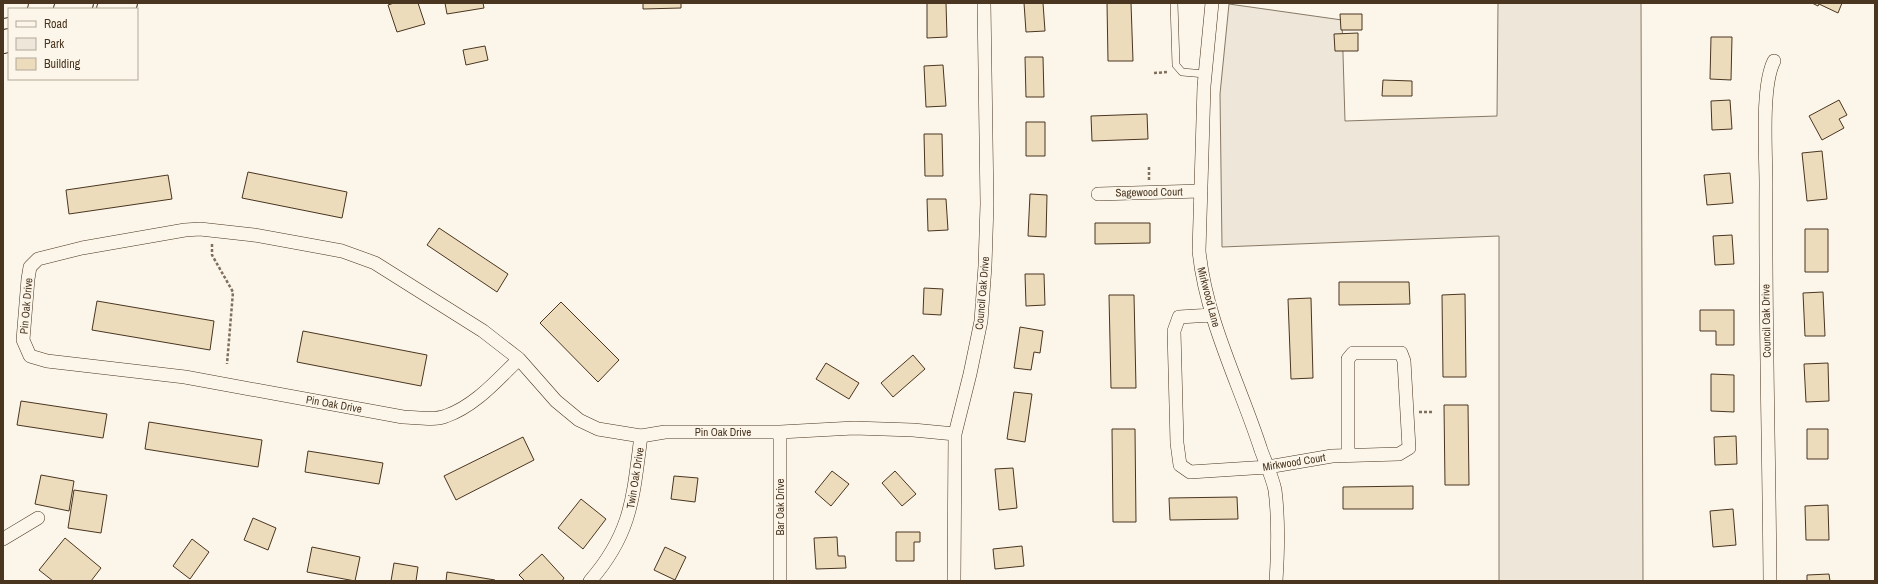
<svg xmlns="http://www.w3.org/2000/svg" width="1878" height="584" font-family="'Archivo Narrow',sans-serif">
	<rect width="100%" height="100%" fill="#fbf6e9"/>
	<path fill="#ede6d9" stroke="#887966" d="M1498,3H1641L1643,581H1499V236L1222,247L1220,94L1229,4L1342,20L1345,121L1497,116Z"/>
	<path fill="#ecdcbc" stroke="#4a3520" d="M394,3H418L425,24L397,32L388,5Z
		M445,3H483L484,8L447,14Z
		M643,3H681V8L643,9Z
		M927,3H946L947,37L927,38Z
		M1024,3H1043L1045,31L1026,32Z
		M1107,3H1131L1133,61H1108Z
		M1812,3H1842L1838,13L1819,4L1818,6Z
		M1340,14H1362V30H1341Z
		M1358,33V51H1335L1334,34Z
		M1711,37H1732L1731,80L1710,79Z
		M485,46L488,60L466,65L463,50Z
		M1025,57H1043L1044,97H1026Z
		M943,65L946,106L926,107L924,66Z
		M1383,80L1412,81V96H1382Z
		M1730,100L1732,129L1712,130L1711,101Z
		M1839,100L1847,115L1839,119L1844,128L1822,140L1809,116Z
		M1147,114L1148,139L1092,141L1091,116Z
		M1026,122H1045V156H1026Z
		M924,134H942L943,176H925Z
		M1822,151L1827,199L1807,201L1802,153Z
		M248,172L347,192L342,218L242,198Z
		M1730,173L1733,203L1707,205L1704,175Z
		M168,175L172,199L69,214L66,190Z
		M1030,194L1047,195L1046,237L1028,236Z
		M927,199H946L948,230L928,231Z
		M1095,223H1150V243L1095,244Z
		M439,228L508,274L497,292L427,245Z
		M1805,229H1828V272H1805Z
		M1732,235L1734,264L1715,265L1713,236Z
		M1025,274H1044L1045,305L1026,306Z
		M1339,282H1409L1410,304L1339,305Z
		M924,288L943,289L941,315L923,314Z
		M1823,292L1825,336H1805L1803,293Z
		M1465,294L1466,377H1443L1442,295Z
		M1109,295H1134L1136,388H1111Z
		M1311,298L1313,378L1291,379L1288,299Z
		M97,301L214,321L210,350L92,330Z
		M561,302L619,360L598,382L540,323Z
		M1700,310H1734V345H1716V331H1700Z
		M1020,327L1043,331L1040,353L1034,352L1031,370L1014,368Z
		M303,331L427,355L421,386L297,362Z
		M913,355L925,369L893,397L881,383Z
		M826,363L859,383L849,399L816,379Z
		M1828,363L1829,401L1806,402L1804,364Z
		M1711,374L1734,375V412L1711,411Z
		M1014,392L1032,394L1025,442L1007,439Z
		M21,401L107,414L103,438L17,425Z
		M1444,405H1468L1469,485H1445Z
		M149,422L262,440L258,467L145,449Z
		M1112,429H1135L1136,522H1113Z
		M1807,429H1828V459H1807Z
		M1736,436L1737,464L1715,465L1714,437Z
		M523,437L534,460L456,500L444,476Z
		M308,451L383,463L379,484L305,472Z
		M1013,468L1017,508L999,510L995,469Z
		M832,471L849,484L831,506L815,492Z
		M895,471L916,494L902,506L882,483Z
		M41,475L74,481L69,511L35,504Z
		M674,476L698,478L695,502L671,499Z
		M1413,486V509H1343V487Z
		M74,490L107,495L101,533L68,528Z
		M1237,497L1238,519L1170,520L1169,498Z
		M581,499L606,519L583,549L558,528Z
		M1828,505L1829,540H1806L1805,506Z
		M1733,509L1736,545L1713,547L1710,511Z
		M253,518L276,528L268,550L244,540Z
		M896,532H920V542H914V561H896Z
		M837,537L838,556H845L846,568L816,569L814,538Z
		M65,538L101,568L91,581H53L39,570Z
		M192,539L209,552L190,579L173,566Z
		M1022,546L1024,566L995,569L993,549Z
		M312,547L360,557L355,581L307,572Z
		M665,547L686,557L675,580L654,570Z
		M542,554L564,578L562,581H525L519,575Z
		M394,563L418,567L416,581H391Z
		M447,572L495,580V581H446Z
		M1829,574L1830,581H1807V575Z"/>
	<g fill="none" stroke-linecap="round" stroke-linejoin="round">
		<g stroke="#4a3520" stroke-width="8">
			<path id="service" d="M1174,3L1176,65L1182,72L1205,74"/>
		</g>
		<g stroke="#4a3520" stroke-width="14">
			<path id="minor" d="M1212,3L1204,86L1199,251C1206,320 1240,385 1261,450C1266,464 1272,476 1275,490C1279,521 1278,551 1276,581
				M1098,194L1201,191
				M200,229L254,235L342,251L375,263L483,331L519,359C497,380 475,406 446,416C434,421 416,417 403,417L185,377L47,361L30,356L23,340L28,279L30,267L38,259L82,248L185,230Z
				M1212,315L1179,317L1174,331L1177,443L1180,465L1190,472L1268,467L1332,456L1399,454L1409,448L1404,361L1401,353H1353L1348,359V455
				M519,359L556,401L579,420L598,429L641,436L665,432H780L854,428L913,430L955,434
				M780,432V581
				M3,539L38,518
				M590,581C632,533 633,497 641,436
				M954,581L955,434L970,374L981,321L985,266L987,204L984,3
				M1770,581C1769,449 1765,317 1766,184C1766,154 1761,86 1774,61"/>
		</g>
		<g stroke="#4a3520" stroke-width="24">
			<path id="trunk" d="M3,7L17,3
				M65,9L82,3
				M108,9L126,3
				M3,42L9,40"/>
		</g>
		<path stroke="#7f6f5c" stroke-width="2.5" stroke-dasharray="3 2" stroke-linecap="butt" d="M1154,73L1168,72
			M1149,167V180
			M212,244V255L233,292L227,364
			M1419,412H1432"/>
		<use href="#service" stroke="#fbf6e9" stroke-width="7"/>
		<use href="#minor" stroke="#fbf6e9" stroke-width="13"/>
		<use href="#trunk" stroke="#fbf6e9" stroke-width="22"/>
	</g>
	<g text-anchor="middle" stroke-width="3" stroke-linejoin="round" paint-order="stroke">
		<g font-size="11" fill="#4a3520" stroke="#fbf6e9">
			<text transform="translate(1149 192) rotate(-1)" y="4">Sagewood Court</text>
			<text transform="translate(982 293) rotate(-85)" y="4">Council Oak Drive</text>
			<text transform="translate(1209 297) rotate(75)" y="4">Mirkwood Lane</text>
			<text transform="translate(26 306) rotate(-85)" y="4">Pin Oak Drive</text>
			<text transform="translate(1766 321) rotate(-91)" y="4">Council Oak Drive</text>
			<text transform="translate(334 404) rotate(10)" y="4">Pin Oak Drive</text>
			<text x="723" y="436">Pin Oak Drive</text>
			<text transform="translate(1294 462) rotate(-9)" y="4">Mirkwood Court</text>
			<text transform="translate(635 478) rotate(-81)" y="4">Twin Oak Drive</text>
			<text transform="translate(780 507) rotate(-90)" y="4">Bar Oak Drive</text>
		</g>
	</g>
	<rect width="1878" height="584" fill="none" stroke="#4a3520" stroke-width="8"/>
	<rect x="8" y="8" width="130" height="72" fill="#fbf6e9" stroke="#b4a999"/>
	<rect x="16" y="21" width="20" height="6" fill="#fbf6e9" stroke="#b4a999"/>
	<text x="44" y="28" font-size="12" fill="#4a3520">Road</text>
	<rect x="16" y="38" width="20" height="12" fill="#ede6d9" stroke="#b4a999"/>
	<text x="44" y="48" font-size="12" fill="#4a3520">Park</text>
	<rect x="16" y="58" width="20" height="12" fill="#ecdcbc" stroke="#b4a999"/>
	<text x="44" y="68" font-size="12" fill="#4a3520">Building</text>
</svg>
